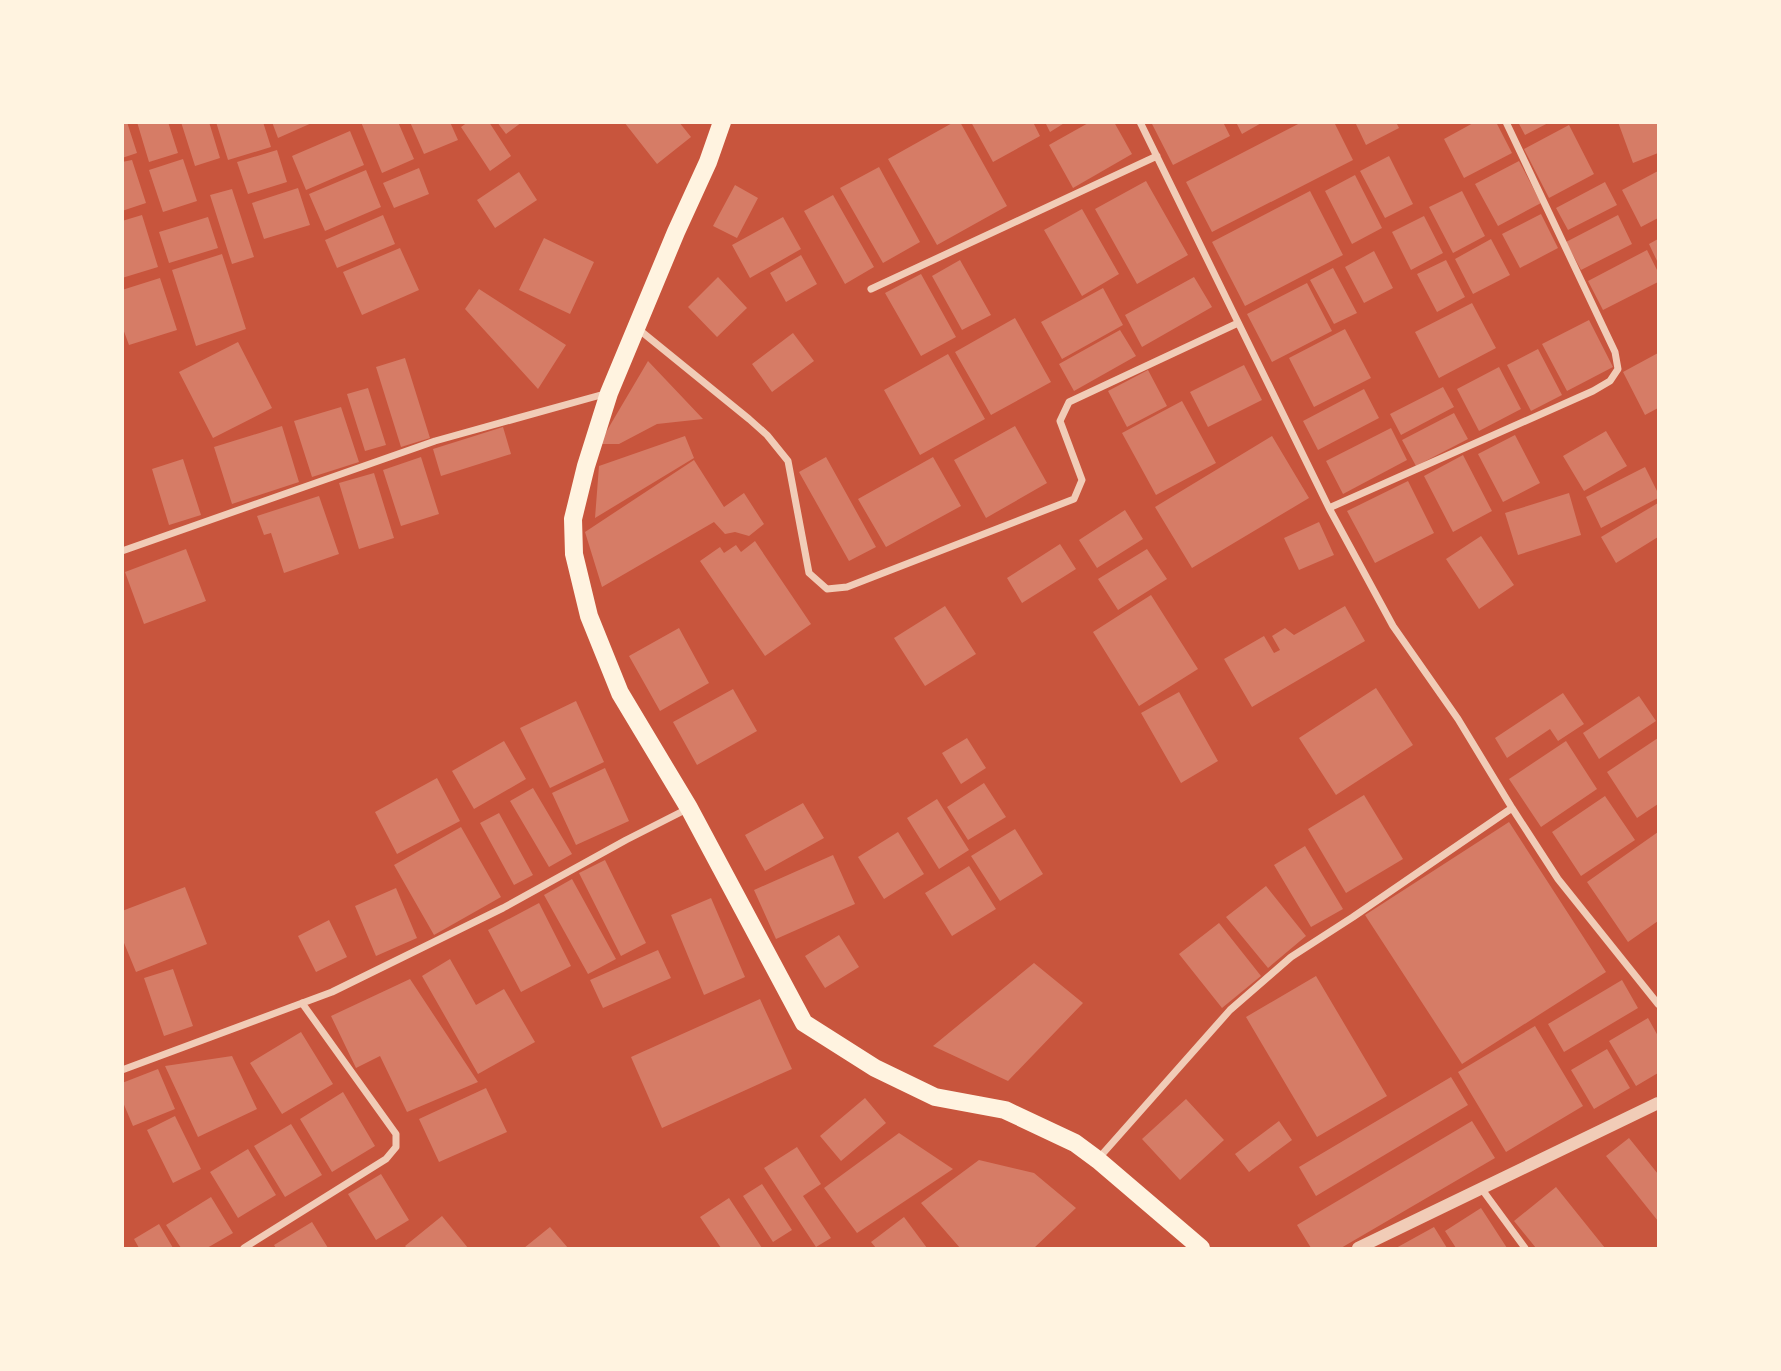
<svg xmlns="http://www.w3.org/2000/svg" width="1781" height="1371" font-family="Jost,sans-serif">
	<rect width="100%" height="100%" fill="#c8553d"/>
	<path fill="#d67c66" d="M122,122H127L137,153L122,158Z
		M137,122H168L178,153L149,162Z
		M181,122H209L220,158L195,166Z
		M216,122H263L271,147L228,160Z
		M272,122H314L278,138Z
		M361,122H398L414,159L382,173Z
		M410,122H450L458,140L424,154Z
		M468,122H489L511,156L490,171L461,127Z
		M497,122H522L506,134Z
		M624,122H679L691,137L657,164Z
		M954,122H960L1007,206L937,245L888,159Z
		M971,122H1033L1040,136L993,162Z
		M1045,122H1066L1050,132Z
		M1090,122H1114L1132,154L1073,188L1049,145Z
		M1151,122H1223L1230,136L1173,165Z
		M1236,122H1263L1242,134Z
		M1302,122H1334L1353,160L1212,232L1186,182Z
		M1355,122H1396L1399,128L1366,145Z
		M1475,122H1496L1512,153L1464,178L1444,139Z
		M1518,122H1550L1525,135Z
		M1618,122H1658V153L1633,163Z
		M1569,125L1594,174L1549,198L1524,149Z
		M350,131L364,165L306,190L292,156Z
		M277,150L287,182L248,194L237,162Z
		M1389,156L1413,204L1385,218L1360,171Z
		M183,159L197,201L163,212L149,170Z
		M132,160L146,203L122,211V162Z
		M1519,161L1541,203L1498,226L1475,184Z
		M879,167L920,242L883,263L840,188Z
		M419,168L429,194L394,208L383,183Z
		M366,170L381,207L325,231L309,194Z
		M1658,171V218L1641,227L1622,190Z
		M519,172L537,200L495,228L477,200Z
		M1355,175L1382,228L1352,244L1325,191Z
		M1146,181L1188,255L1137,284L1095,209Z
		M1605,182L1617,205L1568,230L1556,208Z
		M735,185L758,198L737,238L713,226Z
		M298,188L310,225L264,239L252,203Z
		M232,189L254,257L232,264L210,195Z
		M1310,191L1343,255L1245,306L1212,242Z
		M1462,191L1485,236L1453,253L1429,207Z
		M833,195L874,267L845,284L804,211Z
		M1082,209L1119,274L1082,296L1044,230Z
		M1541,214L1558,248L1520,268L1502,234Z
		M142,215L158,267L122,278V221Z
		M383,215L395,244L337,268L325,240Z
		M1618,215L1632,244L1581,270L1566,242Z
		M1424,216L1443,253L1411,270L1392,232Z
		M208,217L218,248L169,263L159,232Z
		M783,217L801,249L750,278L732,245Z
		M544,238L594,262L570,314L519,290Z
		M1491,239L1510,275L1473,294L1455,259Z
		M1658,239V263L1649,244Z
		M400,248L419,290L362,315L343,272Z
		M1647,250L1658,272V282L1603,310L1588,281Z
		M1374,251L1393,288L1364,303L1345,267Z
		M222,254L246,329L196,346L172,270Z
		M801,255L817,284L786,302L770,273Z
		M960,260L991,315L962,330L932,276Z
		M1446,260L1465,297L1437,312L1417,274Z
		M1333,268L1357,313L1334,324L1310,280Z
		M921,274L956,337L921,356L885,293Z
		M718,277L747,308L717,337L688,307Z
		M1194,277L1212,307L1142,347L1125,315Z
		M160,278L177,330L129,345L122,326V290Z
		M1307,283L1332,331L1272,362L1247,314Z
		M1103,288L1123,325L1062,359L1041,322Z
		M479,289L566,345L538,389L465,309Z
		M1472,303L1496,348L1439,378L1415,332Z
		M1015,318L1051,382L991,415L955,352Z
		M1589,320L1613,367L1567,391L1542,344Z
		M1345,329L1371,378L1314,407L1289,358Z
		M1120,330L1136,356L1074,391L1059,364Z
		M793,333L814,361L772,392L752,364Z
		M238,342L272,408L213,438L179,372Z
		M1538,349L1562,395L1531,411L1507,365Z
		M1658,353V408L1645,415L1623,372Z
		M948,354L985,419L920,455L884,390Z
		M405,358L430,438L401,447L376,367Z
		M648,361L703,419L657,424L619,444H599Z
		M1244,365L1262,400L1208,427L1190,392Z
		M1499,367L1521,409L1479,431L1457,389Z
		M1148,370L1167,406L1127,427L1108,391Z
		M1443,387L1454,407L1401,435L1390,414Z
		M368,388L386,445L365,451L347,394Z
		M1364,389L1379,418L1318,450L1303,421Z
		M1182,401L1216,463L1156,495L1122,433Z
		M341,407L359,462L312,477L294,421Z
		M1454,413L1468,439L1416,466L1402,440Z
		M282,426L299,482L232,504L214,447Z
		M1015,426L1047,483L986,518L954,460Z
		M503,427L511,454L441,476L433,449Z
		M1391,428L1407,460L1343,494L1326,461Z
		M1606,431L1627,466L1584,491L1563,456Z
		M1515,435L1540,483L1503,502L1478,454Z
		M685,436L694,458L595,518L599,466Z
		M1272,436L1309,498L1192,568L1155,507Z
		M1463,455L1492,511L1453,532L1424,476Z
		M421,457L439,514L401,526L383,470Z
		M826,457L876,547L849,561L799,472Z
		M933,457L961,506L886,547L858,499Z
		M183,459L201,515L169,525L152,469Z
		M694,460L724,507L744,493L764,524L749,536L735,532L725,534L714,522L602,587L585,532Z
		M1645,467L1658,493V498L1601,528L1586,497Z
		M374,473L394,538L359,549L339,483Z
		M1408,481L1434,533L1375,563L1347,511Z
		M1569,493L1581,535L1518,555L1505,513Z
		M319,496L339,554L284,573L271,533L264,535L257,516Z
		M1658,503V537L1616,563L1601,537Z
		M1125,510L1143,539L1097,568L1079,540Z
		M1319,522L1334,555L1299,570L1284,538Z
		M1481,536L1514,585L1479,609L1446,559Z
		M755,541L811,624L765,656L700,561L720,547L724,553L736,545L741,552Z
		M1060,544L1076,569L1022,603L1007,578Z
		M186,549L206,601L144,624L125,572Z
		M1147,549L1167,579L1118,610L1098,579Z
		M1151,595L1198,669L1139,706L1093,632Z
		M945,606L976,654L925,686L894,638Z
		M1345,606L1365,641L1252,707L1224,659L1264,636L1274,653L1280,650L1272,636L1285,628L1294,635Z
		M679,628L709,683L660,711L629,656Z
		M1376,688L1413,745L1336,795L1299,738Z
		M733,689L757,731L697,765L673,722Z
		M1179,692L1218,761L1181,783L1141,713Z
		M1563,693L1584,724L1558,741L1550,729L1507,758L1495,738Z
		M1639,696L1656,721L1599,759L1583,733Z
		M576,701L604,762L550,788L520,728Z
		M967,738L986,768L961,784L942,753Z
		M1658,738V804L1637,818L1607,772Z
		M504,741L526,779L474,809L452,771Z
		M1566,741L1597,789L1541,827L1509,779Z
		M605,768L629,821L576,845L552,793Z
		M437,778L460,821L397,854L375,812Z
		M984,783L1006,817L968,840L947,807Z
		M533,788L572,854L549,867L510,801Z
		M1364,795L1403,859L1346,893L1308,829Z
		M1605,796L1635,840L1581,876L1552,832Z
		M937,799L969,850L939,869L907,818Z
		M803,803L824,838L765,871L745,835Z
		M499,813L533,875L514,885L480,823Z
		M1509,822L1606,972L1462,1064L1365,915Z
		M461,827L501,897L434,935L394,865Z
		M1015,829L1043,874L1000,901L971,856Z
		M898,832L924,874L884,899L858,857Z
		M1658,832V921L1628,942L1587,882Z
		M1305,846L1343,909L1311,927L1274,865Z
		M833,855L855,904L776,939L754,890Z
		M605,860L646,943L621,956L579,873Z
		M969,866L996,909L952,936L925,893Z
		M572,879L616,959L588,974L544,895Z
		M1266,886L1306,936L1268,968L1226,917Z
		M185,887L207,944L136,972L122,938V911Z
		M396,888L417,938L376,956L355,906Z
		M711,898L745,977L704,995L671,915Z
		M539,903L571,966L521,992L488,930Z
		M329,920L347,957L316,972L298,936Z
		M1219,923L1261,976L1222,1008L1179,954Z
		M839,935L859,967L825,988L805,956Z
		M658,950L671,978L603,1008L590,980Z
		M450,959L476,1005L504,989L535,1042L478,1074L422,976Z
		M1034,963L1083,1003L1008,1081L933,1046Z
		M173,969L193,1026L164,1036L144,978Z
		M1316,976L1387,1096L1317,1137L1246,1017Z
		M410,979L478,1082L407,1112L380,1056L356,1068L331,1016Z
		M1622,980L1638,1008L1564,1052L1548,1024Z
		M760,999L792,1069L662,1128L631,1057Z
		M1648,1018L1658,1036V1073L1636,1086L1609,1041Z
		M1535,1026L1583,1106L1506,1152L1458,1072Z
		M301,1032L333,1084L282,1114L250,1063Z
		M1607,1049L1630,1088L1594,1109L1571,1070Z
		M232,1056L257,1109L198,1137L165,1066Z
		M158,1069L175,1109L133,1126L122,1100V1083Z
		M1451,1077L1468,1105L1316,1196L1299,1167Z
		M486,1088L507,1132L439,1162L419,1119Z
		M343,1092L375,1146L332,1172L300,1119Z
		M865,1098L886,1123L841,1161L820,1136Z
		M1186,1099L1224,1140L1180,1180L1142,1139Z
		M175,1116L201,1169L173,1183L147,1130Z
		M1279,1121L1292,1140L1249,1172L1235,1154Z
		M1472,1121L1495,1158L1341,1248H1311L1297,1225Z
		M291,1124L322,1175L285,1197L254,1146Z
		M899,1133L953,1169L857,1233L824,1188Z
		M1629,1138L1658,1174V1221L1606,1156Z
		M797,1147L821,1184L803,1196L831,1238L816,1247L764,1168Z
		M248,1149L276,1195L238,1218L210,1172Z
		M979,1160L1034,1173L1076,1208L1034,1248H960L921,1203Z
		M381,1174L409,1220L376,1240L348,1194Z
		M762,1184L792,1230L773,1242L743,1196Z
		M1556,1187L1605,1248H1536L1514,1221Z
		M211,1197L233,1233L207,1248H181L166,1225Z
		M729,1198L762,1248H721L700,1217Z
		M1481,1208L1507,1248H1456L1445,1231Z
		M442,1216L468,1248H407L405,1246Z
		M904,1217L927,1248H876L871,1242Z
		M312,1222L328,1248H276L274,1245Z
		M159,1224L173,1248H139L134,1239Z
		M550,1227L568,1248H524Z
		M1434,1227L1447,1248H1396Z"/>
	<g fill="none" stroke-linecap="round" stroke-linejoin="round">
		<path stroke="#f1ccb7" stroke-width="7" d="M1140,122L1329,508L1393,626L1458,719L1512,808L1558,879L1658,1004
			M871,289L1157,156
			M637,328L749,419L767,435L788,461L809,573L827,589L847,587L1074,499L1082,480L1060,421L1069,402L1238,323
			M1329,508L1593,391L1610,381L1618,369L1615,352L1506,122
			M122,551L435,441L608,393
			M122,1070L332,992L503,908L626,840L689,808
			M1098,1159L1230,1010L1291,957L1353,917L1512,808
			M1481,1188L1525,1248
			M244,1248L386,1159L396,1147V1134L302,1003"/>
		<path stroke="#f1ccb7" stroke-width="12" d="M1358,1248L1658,1103"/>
		<path stroke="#fff3e0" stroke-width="18" d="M722,122L708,162L676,232L609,393L586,466L573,519L574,554L589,616L620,693L689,808L804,1023L875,1068L935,1097L1005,1110L1075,1143L1098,1160L1201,1248"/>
	</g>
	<rect width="1781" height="1371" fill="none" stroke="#fff3e0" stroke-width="248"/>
</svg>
